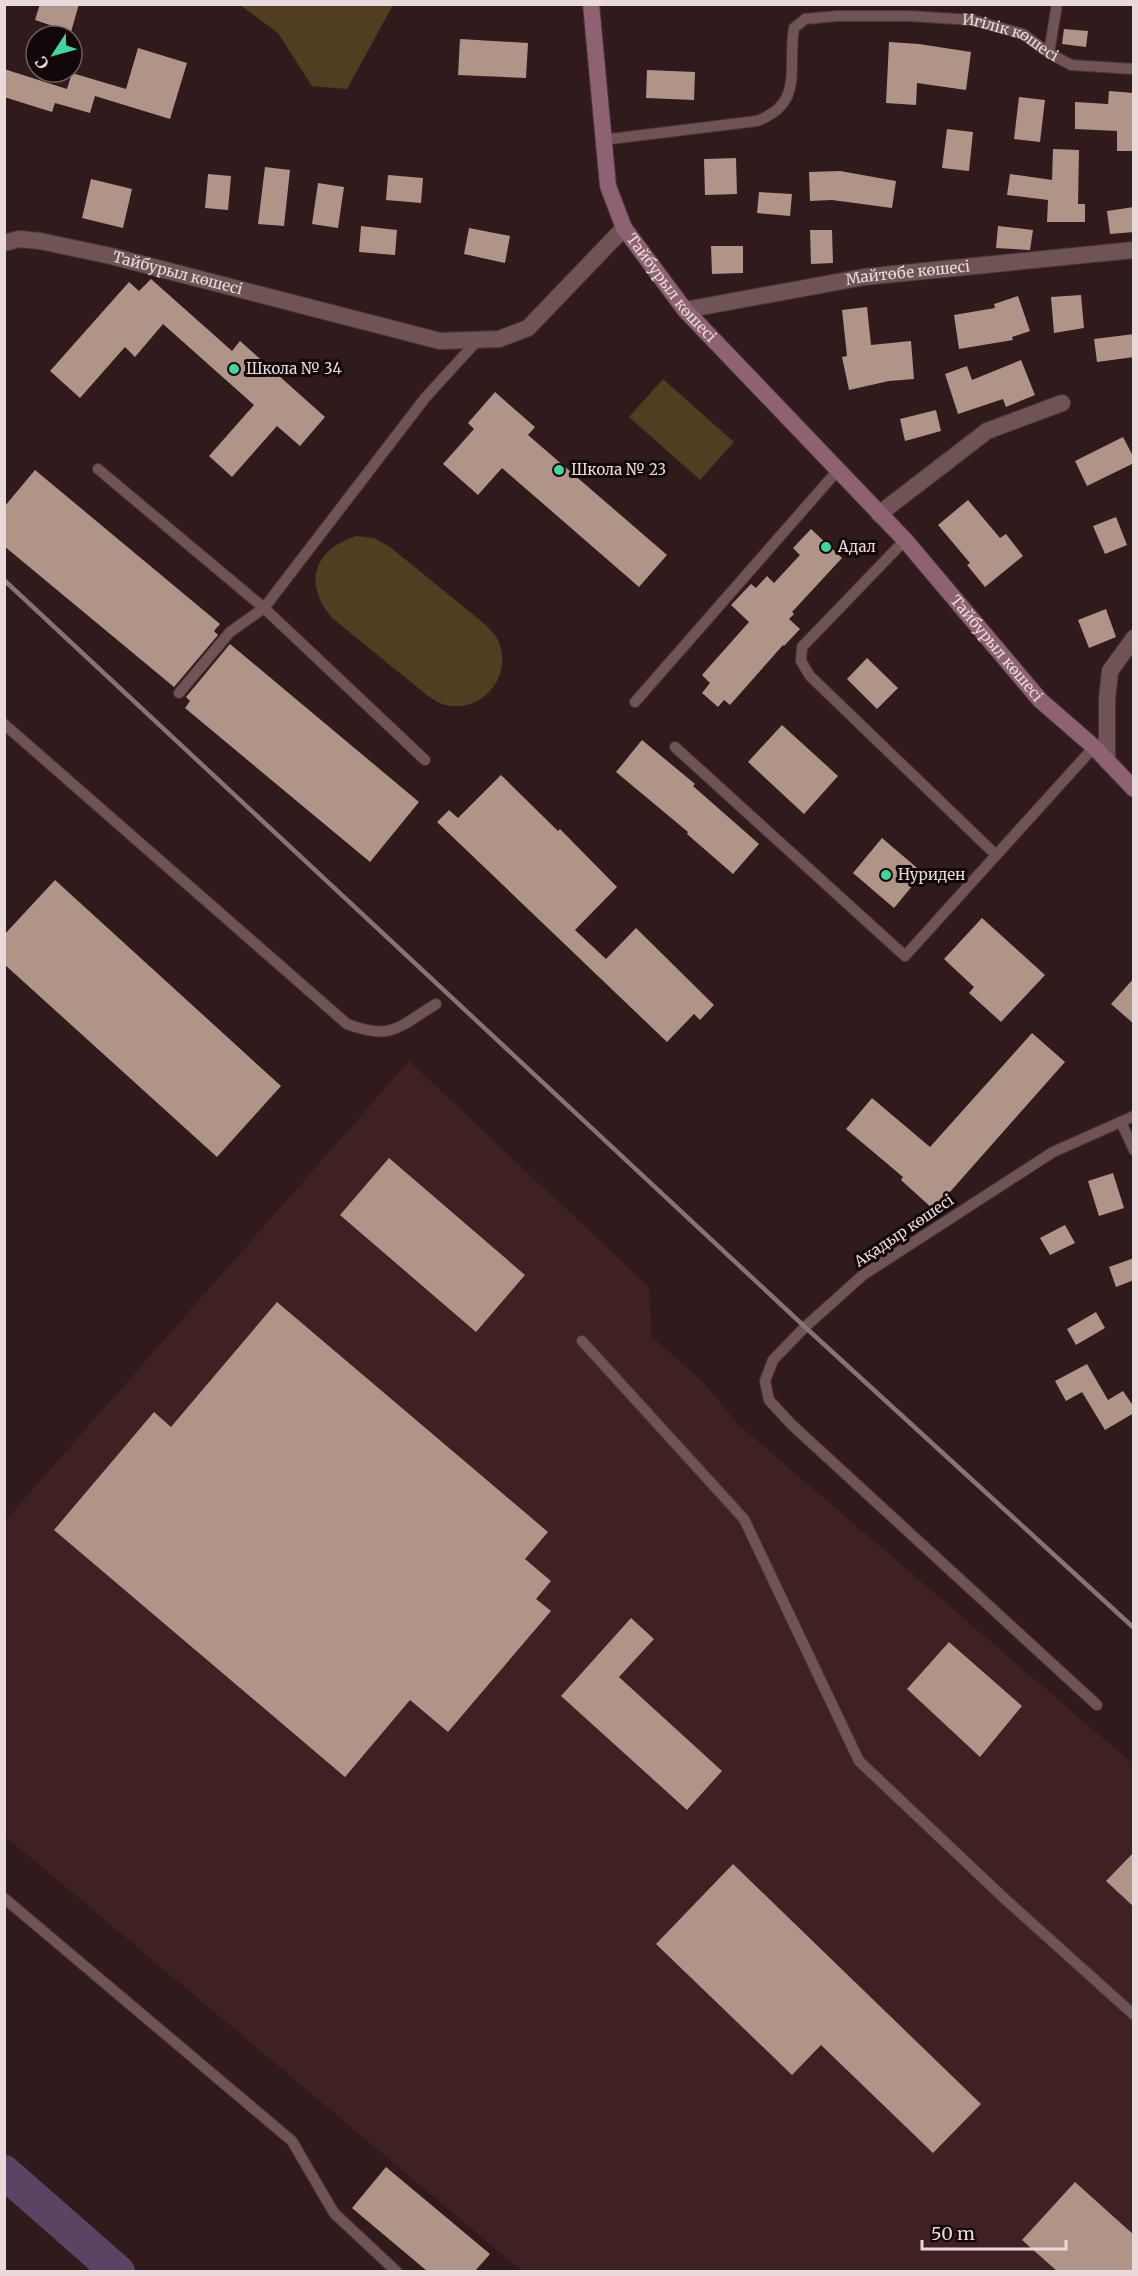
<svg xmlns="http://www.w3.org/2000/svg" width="1138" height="2276" font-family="Merriweather,serif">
	<rect width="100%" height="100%" fill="#311a1c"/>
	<path fill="#3f2023" d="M409,1061L649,1287L652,1337L702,1381L738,1424L1133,1764V2271H522L5,1836V1521Z"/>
	<path fill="#513d1f" d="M240,5H393L347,89L312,86L278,33Z
		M663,379L734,442L700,480L629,417Z
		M356,536L374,538L390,547L486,625C490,630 495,634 498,640C514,675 483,714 445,705C439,703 433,699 428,696L332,618C303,584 313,550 356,536Z"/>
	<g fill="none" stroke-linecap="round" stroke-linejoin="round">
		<path stroke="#594563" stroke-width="34" d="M4,2172L118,2272"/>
	</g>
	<path fill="#b09488" d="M40,4H79L71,32L35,20Z
		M1064,29L1088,31L1086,47L1062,44Z
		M460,39L528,43L526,78L458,75Z
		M889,42L919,44L971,52L966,90L917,83L916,105L886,103Z
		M138,48L187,63L170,119L95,96L90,113L55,103L52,112L4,97V69L67,89L72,73L126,89Z
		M647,70L695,72L694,100L646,98Z
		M1109,91L1134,93V151H1117V131L1075,129V102L1108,104Z
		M1019,97L1045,100L1040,142L1014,139Z
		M947,129L973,132L969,171L942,168Z
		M1053,149L1079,150L1078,204H1085V222H1047L1048,200L1007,195L1010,174L1052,180Z
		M736,158L737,194L705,195L704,159Z
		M265,167L290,170L284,226L258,224Z
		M840,171L896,181L892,208L832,200L810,201L809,172Z
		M208,174L231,176L228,210L205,208Z
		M388,175L423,178L421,203L386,200Z
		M91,179L132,189L123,228L82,218Z
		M318,183L344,187L338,228L312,224Z
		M759,192L792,194L790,216L757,213Z
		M1134,207V232L1110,234L1107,211Z
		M361,226L397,230L395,255L359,252Z
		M998,226L1033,230L1030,250L996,248Z
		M469,228L510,236L505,263L464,254Z
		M810,230H832L833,263L811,264Z
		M711,246H743V273L712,274Z
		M151,279L232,351L240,341L325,417L300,446L277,426L232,477L209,456L254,405L163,324L135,357L125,347L80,398L50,371L129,282L139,291Z
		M1081,295L1084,328L1054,333L1051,297Z
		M1018,296L1030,331L1012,337L1013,340L959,349L954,315L995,308L994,304Z
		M867,307L871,345L911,341L914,379L889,381L849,390L842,357L847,356L842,310Z
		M1134,334V357L1097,362L1094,339Z
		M1021,360L1035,395L1006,407L1003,399L958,414L945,374L967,366L972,380Z
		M495,392L535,427L528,435L667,555L639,587L502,468L478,495L443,464L474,429L468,423Z
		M936,410L941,431L905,441L900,419Z
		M1123,437L1134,458V463L1087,486L1075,461Z
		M35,470L220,624L214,631L218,635L174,687L4,546V507Z
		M968,500L1000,538L1006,534L1023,556L985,587L967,565L970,563L938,525Z
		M1116,517L1127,545L1105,554L1093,526Z
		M811,529L842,558L792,612L794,614L789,619L800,629L784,646L783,645L730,705L724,700L718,707L702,693L710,683L702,675L749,622L731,605L751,584L756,588L767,576L774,583L800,555L793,548Z
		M1106,609L1116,637L1089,648L1078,620Z
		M230,644L419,802L370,862L185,708L190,701L186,697Z
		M867,658L898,688L877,709L847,679Z
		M782,725L838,776L804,814L748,762Z
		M642,740L695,784L693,786L759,844L733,874L687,834L688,832L616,772Z
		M501,775L558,831L560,829L617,887L575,930L606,959L636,928L714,1005L700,1020L694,1014L667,1042L437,822L449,810L458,818Z
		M882,838L923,873L894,908L853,873Z
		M55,880L281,1086L217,1157L4,964V935Z
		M982,918L1045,975L1001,1022L969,993L974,987L944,959Z
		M1134,978V1024L1111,1004Z
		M1032,1033L1065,1062L934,1210L901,1180L903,1177L846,1129L872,1098L930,1147Z
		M389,1158L525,1275L476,1332L340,1215Z
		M1113,1173L1124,1208L1099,1216L1088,1181Z
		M1065,1225L1075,1243L1050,1255L1040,1238Z
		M1134,1258V1280L1116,1287L1109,1267Z
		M277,1302L548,1532L525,1559L551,1581L536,1599L551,1611L448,1732L410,1700L345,1777L54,1530L154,1412L171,1427Z
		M1096,1312L1105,1328L1076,1345L1067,1329Z
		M1087,1364L1108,1400L1123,1391L1134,1407V1413L1105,1430L1082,1392L1066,1401L1055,1381Z
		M631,1618L654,1639L619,1677L722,1771L687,1810L561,1696Z
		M949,1642L1022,1706L980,1757L907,1689Z
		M1134,1852V1907L1106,1881Z
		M733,1864L981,2104L933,2153L821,2045L792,2075L656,1944Z
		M386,2167L490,2254L475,2271H427L352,2208Z
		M1075,2182L1134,2235V2271H1057L1022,2240Z"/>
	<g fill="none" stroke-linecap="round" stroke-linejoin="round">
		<g stroke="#4a383a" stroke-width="12">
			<g id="service">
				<path d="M1049,53L1057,4"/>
				<path id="s1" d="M602,140L757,121C805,103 787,68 794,28L805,19L837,16H909L972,20L1023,34L1049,53L1071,65L1134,69"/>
				<path d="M98,469L264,608L425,398L477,341"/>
				<path d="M905,540L802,647L801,661L810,676L996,855"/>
				<path d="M179,693L230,632L264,608L425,760"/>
				<path d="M635,702L838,470"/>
				<path d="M4,724L347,1024C392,1041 398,1027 436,1004"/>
				<path d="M675,747L905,956L1094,747"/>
				<path d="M1121,1122L1134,1150"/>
				<path d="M582,1341L744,1519L859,1761L1005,1899L1134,2015"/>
				<path d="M1097,1705L791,1424L769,1400L765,1381L773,1360L805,1327L863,1275L1053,1152L1134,1116"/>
				<path d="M4,1898L292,2141L334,2213L397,2272"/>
			</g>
		</g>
		<g stroke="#4a383a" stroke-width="18">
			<g id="minor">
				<path id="s2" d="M4,243L19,239L40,241L111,256L440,341L499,339L528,328L624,228"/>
				<path id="s3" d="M685,310L864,277L1134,250"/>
				<path d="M879,514L987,431L1062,403"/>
				<path d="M1107,761V700L1110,671L1134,638"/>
			</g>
		</g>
		<g stroke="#4a383a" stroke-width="18">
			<g id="secondary">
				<path id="s4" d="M591,4L608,186L624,228L685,310L905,540L1040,700L1094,747L1134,789"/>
			</g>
		</g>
		<use href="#service" stroke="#705455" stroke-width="10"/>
		<use href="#minor" stroke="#705455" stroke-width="16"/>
		<use href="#secondary" stroke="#8e6272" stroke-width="16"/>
		<path stroke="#877374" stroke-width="4.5" d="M4,580L805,1327L1134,1628"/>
	</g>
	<g fill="#44d49f" stroke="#120809" stroke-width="2">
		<circle cx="234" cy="369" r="6"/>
		<circle cx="559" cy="470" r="6"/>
		<circle cx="826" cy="547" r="6"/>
		<circle cx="886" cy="875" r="6"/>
	</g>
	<g text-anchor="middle" stroke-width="6" stroke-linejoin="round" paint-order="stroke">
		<g font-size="15" fill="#ead9da" stroke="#120809">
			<text dy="5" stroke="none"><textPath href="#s1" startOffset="489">Игілік көшесі</textPath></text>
			<text dy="5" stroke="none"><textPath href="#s3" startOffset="226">Майтөбе көшесі</textPath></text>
			<text dy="5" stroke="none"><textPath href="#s2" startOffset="178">Тайбурыл көшесі</textPath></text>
			<text dy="5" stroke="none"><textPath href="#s4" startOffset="304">Тайбурыл көшесі</textPath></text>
			<text dy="5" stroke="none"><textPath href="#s4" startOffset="790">Тайбурыл көшесі</textPath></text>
			<text transform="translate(904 1231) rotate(-34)" y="5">Ақадыр көшесі</text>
		</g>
		<g font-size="15" fill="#ead9da" stroke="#120809" text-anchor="start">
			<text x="246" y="374">Школа № 34</text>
			<text x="571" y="475">Школа № 23</text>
			<text x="838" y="552">Адал</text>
			<text x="898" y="880">Нуриден</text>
		</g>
	</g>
	<rect width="1138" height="2276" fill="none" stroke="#ead9da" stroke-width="12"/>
	<g transform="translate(54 54) rotate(234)"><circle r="28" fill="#120809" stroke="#685c5d" stroke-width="1.5"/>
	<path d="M0-4.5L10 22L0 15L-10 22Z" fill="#44d49f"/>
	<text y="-9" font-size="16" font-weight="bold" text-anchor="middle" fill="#ead9da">С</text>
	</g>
	<path d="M922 2240v9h144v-9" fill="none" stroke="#ead9da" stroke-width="3"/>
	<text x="931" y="2240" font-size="18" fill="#ead9da" stroke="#120809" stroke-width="4.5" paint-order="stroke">50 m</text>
</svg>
